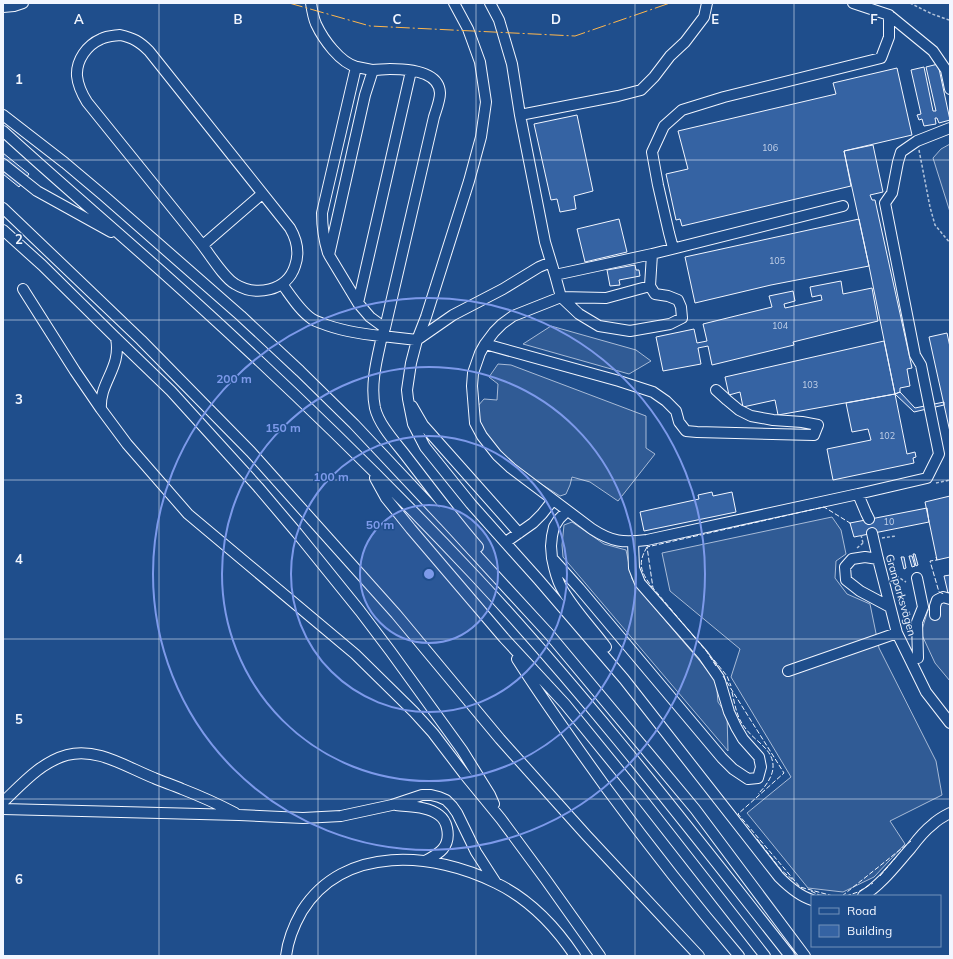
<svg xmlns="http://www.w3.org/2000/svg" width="953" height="959" font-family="Mulish,sans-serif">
	<rect width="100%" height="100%" fill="#1f4e8c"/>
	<path fill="#305b95" stroke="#a8bbd7" d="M950,144V212L933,158L941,149Z
		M551,326L636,350L651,361L629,374L523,344Z
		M498,364L511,365L646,416V448L655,454L618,501L590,482L572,477L570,485L566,494L560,496L527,475L500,454L490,442L481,425L477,407L484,399L497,400L498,384L489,377Z
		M832,517L841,530L846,554L836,561L835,578L847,594L870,604L879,648L936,761L942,795L890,821L905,844L874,877L843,892L808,888L747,813L791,777L731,677L740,649L670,591L662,553Z
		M572,522L604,544L626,550L632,579L658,612L716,680L718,702L727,715L728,751L563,557L562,545L564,525Z
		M941,602L950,604V681L935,663L921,633L928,610Z"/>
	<path fill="#3563a3" stroke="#f2f6ff" d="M938,64L950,120L939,123L937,118H935L936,124L924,126L922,119L919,120L917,115L921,114L911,70L924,67L933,111H936L926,67Z
		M897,68L912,135L844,151L851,186L682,226L680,219L676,220L666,174L688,169L678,131L836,94L833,83Z
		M577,115L593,191L574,196L576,209L560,212L557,199L551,200L534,124Z
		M873,145L883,192L870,195L872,200H875L912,368L907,369L910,386L900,388V392L895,394L869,266L844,151Z
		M3,153L29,174L19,187L3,174Z
		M619,219L627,252L585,262L577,229Z
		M859,219L869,266L771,285L695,303L685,257Z
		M635,265L636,270H639L640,276L619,280L620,285L610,286L607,270Z
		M841,281L843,294L872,288L878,321L793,342L794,345L712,365L708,346L698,348L701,364L663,371L656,337L694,329L697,343L707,341L703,324L772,307L769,296L793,291L795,301L784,304L785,308L822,300L821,295L812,297L810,287Z
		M947,333L950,347V432L929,337Z
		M884,341L895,394L778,415L775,400L743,407L740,392L729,395L725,377Z
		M900,392L915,408L944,402V405L914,412L895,394Z
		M895,394L907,454L915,452L916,457L913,458L914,463L833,480L827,449L871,440L868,429L852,432L846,403Z
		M712,492L713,496L732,492L736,512L644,531L640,512L699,499L698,495Z
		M950,496V557L937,560L925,502Z
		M927,508L929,522L854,537L850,523Z
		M913,554H915L918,565L916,566Z
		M909,556H912L915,566L912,567Z
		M901,557H904L906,568L904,569Z
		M950,575V592L948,593L944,576Z"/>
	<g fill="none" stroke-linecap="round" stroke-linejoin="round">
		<g stroke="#f2f6ff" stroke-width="12">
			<path id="minor" d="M311,3C312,10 313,17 316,24C323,39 340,63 357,67C362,68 367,69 372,70C378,70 384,69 390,69C408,69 439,71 440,93C440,101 436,110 434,117L385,328L382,336L417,340L453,315L503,289L539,267L551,262
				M454,3L468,29L480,62L486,102L481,137L469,181L426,317L417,340L411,363L407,390L408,399L413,424L425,447L471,504L538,579L624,679L779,877C788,886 799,896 812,900
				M490,3L499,20L512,64L520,115L545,242L555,275L561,297L606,298L650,286
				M3,7L14,6L23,3
				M889,15L933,51L946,70L950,89
				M120,35C133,38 139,41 149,51L290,228C297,240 300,252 295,266C287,291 256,297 235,284C223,277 209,253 200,242C162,195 125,149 87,102C82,94 78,86 77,76C76,60 87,45 101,39C107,36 113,36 120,35Z
				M373,70L365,95L329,255L358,303L370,317L385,328
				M3,115L65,163L103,195L241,316L300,371L354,424L448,524L549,634L695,809L805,956
				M520,115L618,96L641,90L654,77L670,56L685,42L704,17L707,3
				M3,131C65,188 130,242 192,299C290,388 385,480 475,576C587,696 688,827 790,956
				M3,164L37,191L111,232
				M3,208L141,340L251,452L396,614L500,739L587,836L699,956
				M3,230L42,265L116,338L171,391L258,487L297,533L360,611L391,652L462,750L490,795L494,804
				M203,245L262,194
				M673,248L669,233L658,185L652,152L664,126L682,110L724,97L881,58L889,37V15L853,3
				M328,253C324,240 322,227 322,213L356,67
				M652,254L843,206
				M555,275L652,254L650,286L655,294L668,296L678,300L681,307L682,318L670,324L630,331L599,326L579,314L561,297L513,316L502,324L494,332L485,344L480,353L473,373L472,386L475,423L482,436L497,455L511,468L592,529C612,542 623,543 647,540L858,494L866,513L869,519
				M282,284C291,296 300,311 312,319C315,321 318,322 321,323C341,331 361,334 382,336C377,359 370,384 375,408C379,425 396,443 406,456C430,487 453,518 478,547
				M23,289L75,371L101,409L127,444L188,514L355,654L414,712L433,733L465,775L501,819L546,880L600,956
				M358,303L411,71
				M485,344L619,381L653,392L666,401L676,411L679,422L686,431L697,432L814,435L818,425L802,422L773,420L751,416L739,410L727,400L716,390
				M412,406L423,425L519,533
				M101,409C99,382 122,368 116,338
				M375,478L386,498L411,529L504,638L565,704L639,795L765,956
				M858,494L927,478L939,454L921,365L915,355L885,203L892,193L898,162L901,152L917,141L950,128
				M567,511L559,519L554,527L552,536L551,546L552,558L579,588L722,758L733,769L748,779L758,778L761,767L759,757L743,739L736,727L729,712L719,678L703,655L640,583L634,568L633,542
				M872,533L878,559L897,633L926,692L950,723
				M506,542L533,523L542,514L553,500
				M552,558C554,568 556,578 561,587C573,609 591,627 606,647
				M878,559L865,557L852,559L845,567L846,580L860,591L890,607
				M917,578L923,607L917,622L918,658
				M935,615V606L937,600L943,597L950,599
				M517,659C545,703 576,746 607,789C649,846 693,902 739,956
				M788,671L897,633
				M3,802C22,784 41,762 67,755C97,747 126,767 154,778C163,782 173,785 182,789C200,796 218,804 235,813
				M396,805C410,807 427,806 439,815C443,818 446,823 447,828C451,847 439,854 425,861
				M3,809L239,815L303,818L341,816L392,805L422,795H431L439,797L446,800L452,806L457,813L476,852L496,883
				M863,896C882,884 896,865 911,848C917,840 924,831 932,825C937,820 944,816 950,813
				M286,956C288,939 294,925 302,911C344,844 434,852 496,883C529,899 555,926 575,956"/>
		</g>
		<path stroke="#b3c4dc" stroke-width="1.5" stroke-dasharray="3 2" stroke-linecap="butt" d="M910,3L932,14L949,20L950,23
			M919,150L930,207L935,225L950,243
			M936,483L950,480
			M861,535L863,543H864
			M882,538L896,536
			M857,548L863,543
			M892,573L906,582"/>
		<use href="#minor" stroke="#1f4e8c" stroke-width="10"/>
		<path stroke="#f2f6ff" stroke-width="1" stroke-dasharray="5 2" stroke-linecap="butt" d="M647,547C637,564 641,572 652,587
			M936,557L937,560L930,561L939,592L944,594
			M714,660L727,676L731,686
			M716,666L707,652L653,588L647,547L824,507L850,523L851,525
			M723,676L784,773L738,814L800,887L833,896
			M732,692C735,705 737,719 746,729C752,737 760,742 766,749C780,765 771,781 758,794
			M757,839L781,870L793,880
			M880,876L897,856
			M811,891L819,895L827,896
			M842,896L911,841
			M846,896L858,892L873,883"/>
		<path stroke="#ffb74d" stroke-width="1" stroke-dasharray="14 3 2 3" stroke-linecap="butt" d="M289,3L370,26L575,36L670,3"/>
	</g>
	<path fill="none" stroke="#f2f6ff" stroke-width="1" stroke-opacity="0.55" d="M159,3V956M318,3V956M476,3V956M635,3V956M794,3V956M3,160H950M3,320H950M3,480H950M3,639H950M3,799H950"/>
	<circle cx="429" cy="574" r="69" fill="#7d9aea" fill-opacity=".12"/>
	<g fill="none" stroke="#7d9aea" stroke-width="2">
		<circle cx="429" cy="574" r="69"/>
		<circle cx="429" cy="574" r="138"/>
		<circle cx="429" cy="574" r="207"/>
		<circle cx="429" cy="574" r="276"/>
	</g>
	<g text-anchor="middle" stroke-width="3" stroke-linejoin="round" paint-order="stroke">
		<g font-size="9" fill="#c3d1e8">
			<text x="770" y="151">106</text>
			<text x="777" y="264">105</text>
			<text x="780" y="329">104</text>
			<text x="810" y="388">103</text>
			<text x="887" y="439">102</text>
			<text x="889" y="525">10</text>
		</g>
		<g font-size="11" fill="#f2f6ff" stroke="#1f4e8c">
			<text transform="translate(901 595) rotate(74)" y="4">Granparksvägen</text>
		</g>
	</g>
	<g font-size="13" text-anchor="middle" font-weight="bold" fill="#f2f6ff" stroke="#1f4e8c" stroke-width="3" stroke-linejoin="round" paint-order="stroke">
		<text x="79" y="24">A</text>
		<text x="238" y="24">B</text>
		<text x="397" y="24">C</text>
		<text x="556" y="24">D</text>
		<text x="715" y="24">E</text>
		<text x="874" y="24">F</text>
		<text x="19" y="84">1</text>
		<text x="19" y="244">2</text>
		<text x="19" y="404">3</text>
		<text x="19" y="564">4</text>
		<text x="19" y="724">5</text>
		<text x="19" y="884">6</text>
	</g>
	<circle cx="429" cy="574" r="6" fill="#7d9aea" stroke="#1f4e8c" stroke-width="2"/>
	<g font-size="12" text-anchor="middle" font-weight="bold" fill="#7d9aea" stroke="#1f4e8c" stroke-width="3" stroke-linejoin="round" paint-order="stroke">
		<text x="234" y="383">200 m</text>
		<text x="283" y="432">150 m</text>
		<text x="331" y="481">100 m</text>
		<text x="380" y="529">50 m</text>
	</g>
	<rect width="953" height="959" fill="none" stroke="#f2f6ff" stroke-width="8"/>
	<rect x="811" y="895" width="130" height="52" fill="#1f4e8c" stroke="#7391ba"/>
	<rect x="819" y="908" width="20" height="6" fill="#1f4e8c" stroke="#7391ba"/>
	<text x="847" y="915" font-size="12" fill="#f2f6ff">Road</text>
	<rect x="819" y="925" width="20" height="12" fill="#3563a3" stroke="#7391ba"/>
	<text x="847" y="935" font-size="12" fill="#f2f6ff">Building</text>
</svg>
